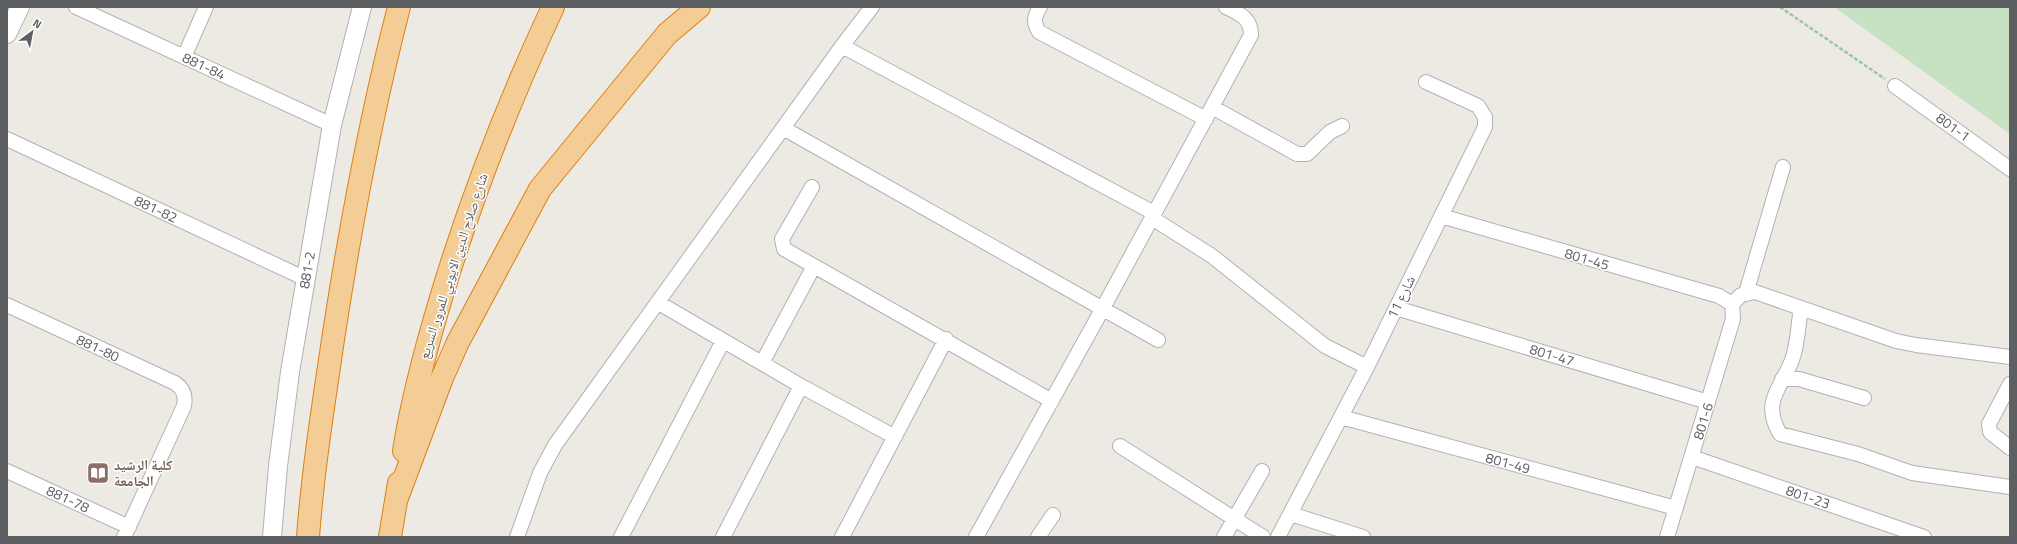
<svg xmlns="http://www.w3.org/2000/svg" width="2017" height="544" font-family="'Titillium Web','Noto Naskh Arabic',sans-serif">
	<rect width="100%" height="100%" fill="#edeae4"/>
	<path fill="#c7e2c3" d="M1834,7H2010V134Z"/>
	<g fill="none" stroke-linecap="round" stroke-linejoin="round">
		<g stroke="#afb2b5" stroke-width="16">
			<path id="minor" d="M76,7L332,125
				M1040,7C1034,17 1033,22 1039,32L1206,119
				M842,46L1154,213
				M184,57L206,7
				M1895,86L2010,169
				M1212,107L1297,154H1307L1330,132L1342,126
				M783,128L1158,340
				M7,139L306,279
				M812,187L782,239L784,249L1052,401
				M1441,216L1719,296L1732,304
				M1152,218L1212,256L1325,346L1367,367
				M1746,293L1783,167
				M659,303L801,386L895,437
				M1732,304L1741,295L1755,292L1896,341L1916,345L2010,357
				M7,305L175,383C184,389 186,396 184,406L124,537
				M1396,308L1708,402
				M1801,308C1798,325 1798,344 1792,360C1781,389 1761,401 1780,434L1858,454L1912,473L2010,487
				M762,363L814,266
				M1782,379H1799L1864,398
				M2010,384L1989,424L1990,432L2010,448
				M1341,417L1676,508
				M1120,446L1263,537
				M1692,457L1924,537
				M7,471L129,527
				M1291,514L1363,537
				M517,537L540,473L555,445L842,46L872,7
				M621,537L723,341
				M723,537L801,386
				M842,537L946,339
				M976,537L1103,308L1251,35C1251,18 1240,14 1226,7
				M1038,537L1053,515
				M1224,537L1262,471
				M1278,537L1367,367L1485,127V117L1478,106L1426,82
				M1667,537L1733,319L1732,304"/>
		</g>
		<g stroke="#afb2b5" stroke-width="20">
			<path id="tertiary" d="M7,34L20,7
				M272,537L278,466L290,372L332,125L362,7"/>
		</g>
		<g stroke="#dc8015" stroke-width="24">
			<path id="motorway" d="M404,451C412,399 426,348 441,298C471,198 509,101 553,7
				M397,498L442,378L458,342L540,189L667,34L699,7
				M308,537C313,469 324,401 334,333C351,223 371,115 399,7
				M390,537L399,483"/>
		</g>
		<path stroke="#9ec5a3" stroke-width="2.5" stroke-dasharray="4 2" stroke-linecap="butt" d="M1780,7L1885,79"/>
		<use href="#minor" stroke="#fff" stroke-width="14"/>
		<use href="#tertiary" stroke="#fff" stroke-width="18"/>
		<use href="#motorway" stroke="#f3cd95" stroke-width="22"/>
	</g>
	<defs>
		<g id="library-square" transform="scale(1.15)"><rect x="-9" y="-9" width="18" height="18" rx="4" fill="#8d6e63" stroke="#fff"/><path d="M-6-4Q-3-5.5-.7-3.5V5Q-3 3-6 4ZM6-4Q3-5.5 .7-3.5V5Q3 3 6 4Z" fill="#fff"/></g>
	</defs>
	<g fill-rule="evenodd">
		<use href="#library-square" x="98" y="473"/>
	</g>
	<g text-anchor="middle" stroke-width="3" stroke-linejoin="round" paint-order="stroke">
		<g font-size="14" fill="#5c6063" stroke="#fff">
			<text transform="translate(204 66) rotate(25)" y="5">881-84</text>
			<text transform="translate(1953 127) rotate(36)" y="5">801-1</text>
			<text transform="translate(156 209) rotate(25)" y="5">881-82</text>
			<text transform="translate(1587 259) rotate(16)" y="5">801-45</text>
			<text transform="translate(453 266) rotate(-72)" y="5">شارع صلاح الدين الايوبي للمرور السريع</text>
			<text transform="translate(307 270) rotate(-80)" y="5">881-2</text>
			<text transform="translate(1401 297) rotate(-64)" y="5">شارع 11</text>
			<text transform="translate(98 348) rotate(25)" y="5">881-80</text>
			<text transform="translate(1552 355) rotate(17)" y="5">801-47</text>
			<text transform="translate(1703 421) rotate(-73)" y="5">801-6</text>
			<text transform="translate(1508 463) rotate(15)" y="5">801-49</text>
			<text transform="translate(1808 497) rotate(19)" y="5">801-23</text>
			<text transform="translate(68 499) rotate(25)" y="5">881-78</text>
		</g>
		<g font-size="14" font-weight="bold" fill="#785e54" stroke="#fff" text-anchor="start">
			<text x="114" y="470">كلية الرشيد<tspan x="114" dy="16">الجامعة</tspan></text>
		</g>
	</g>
	<rect width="2017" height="544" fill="none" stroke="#5c6063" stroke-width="16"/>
	<g transform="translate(32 32) rotate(32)" stroke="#ffffff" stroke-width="3" paint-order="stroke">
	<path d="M0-3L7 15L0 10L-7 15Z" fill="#5c6063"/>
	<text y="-6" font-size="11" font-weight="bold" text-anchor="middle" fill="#5c6063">N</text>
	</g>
</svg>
